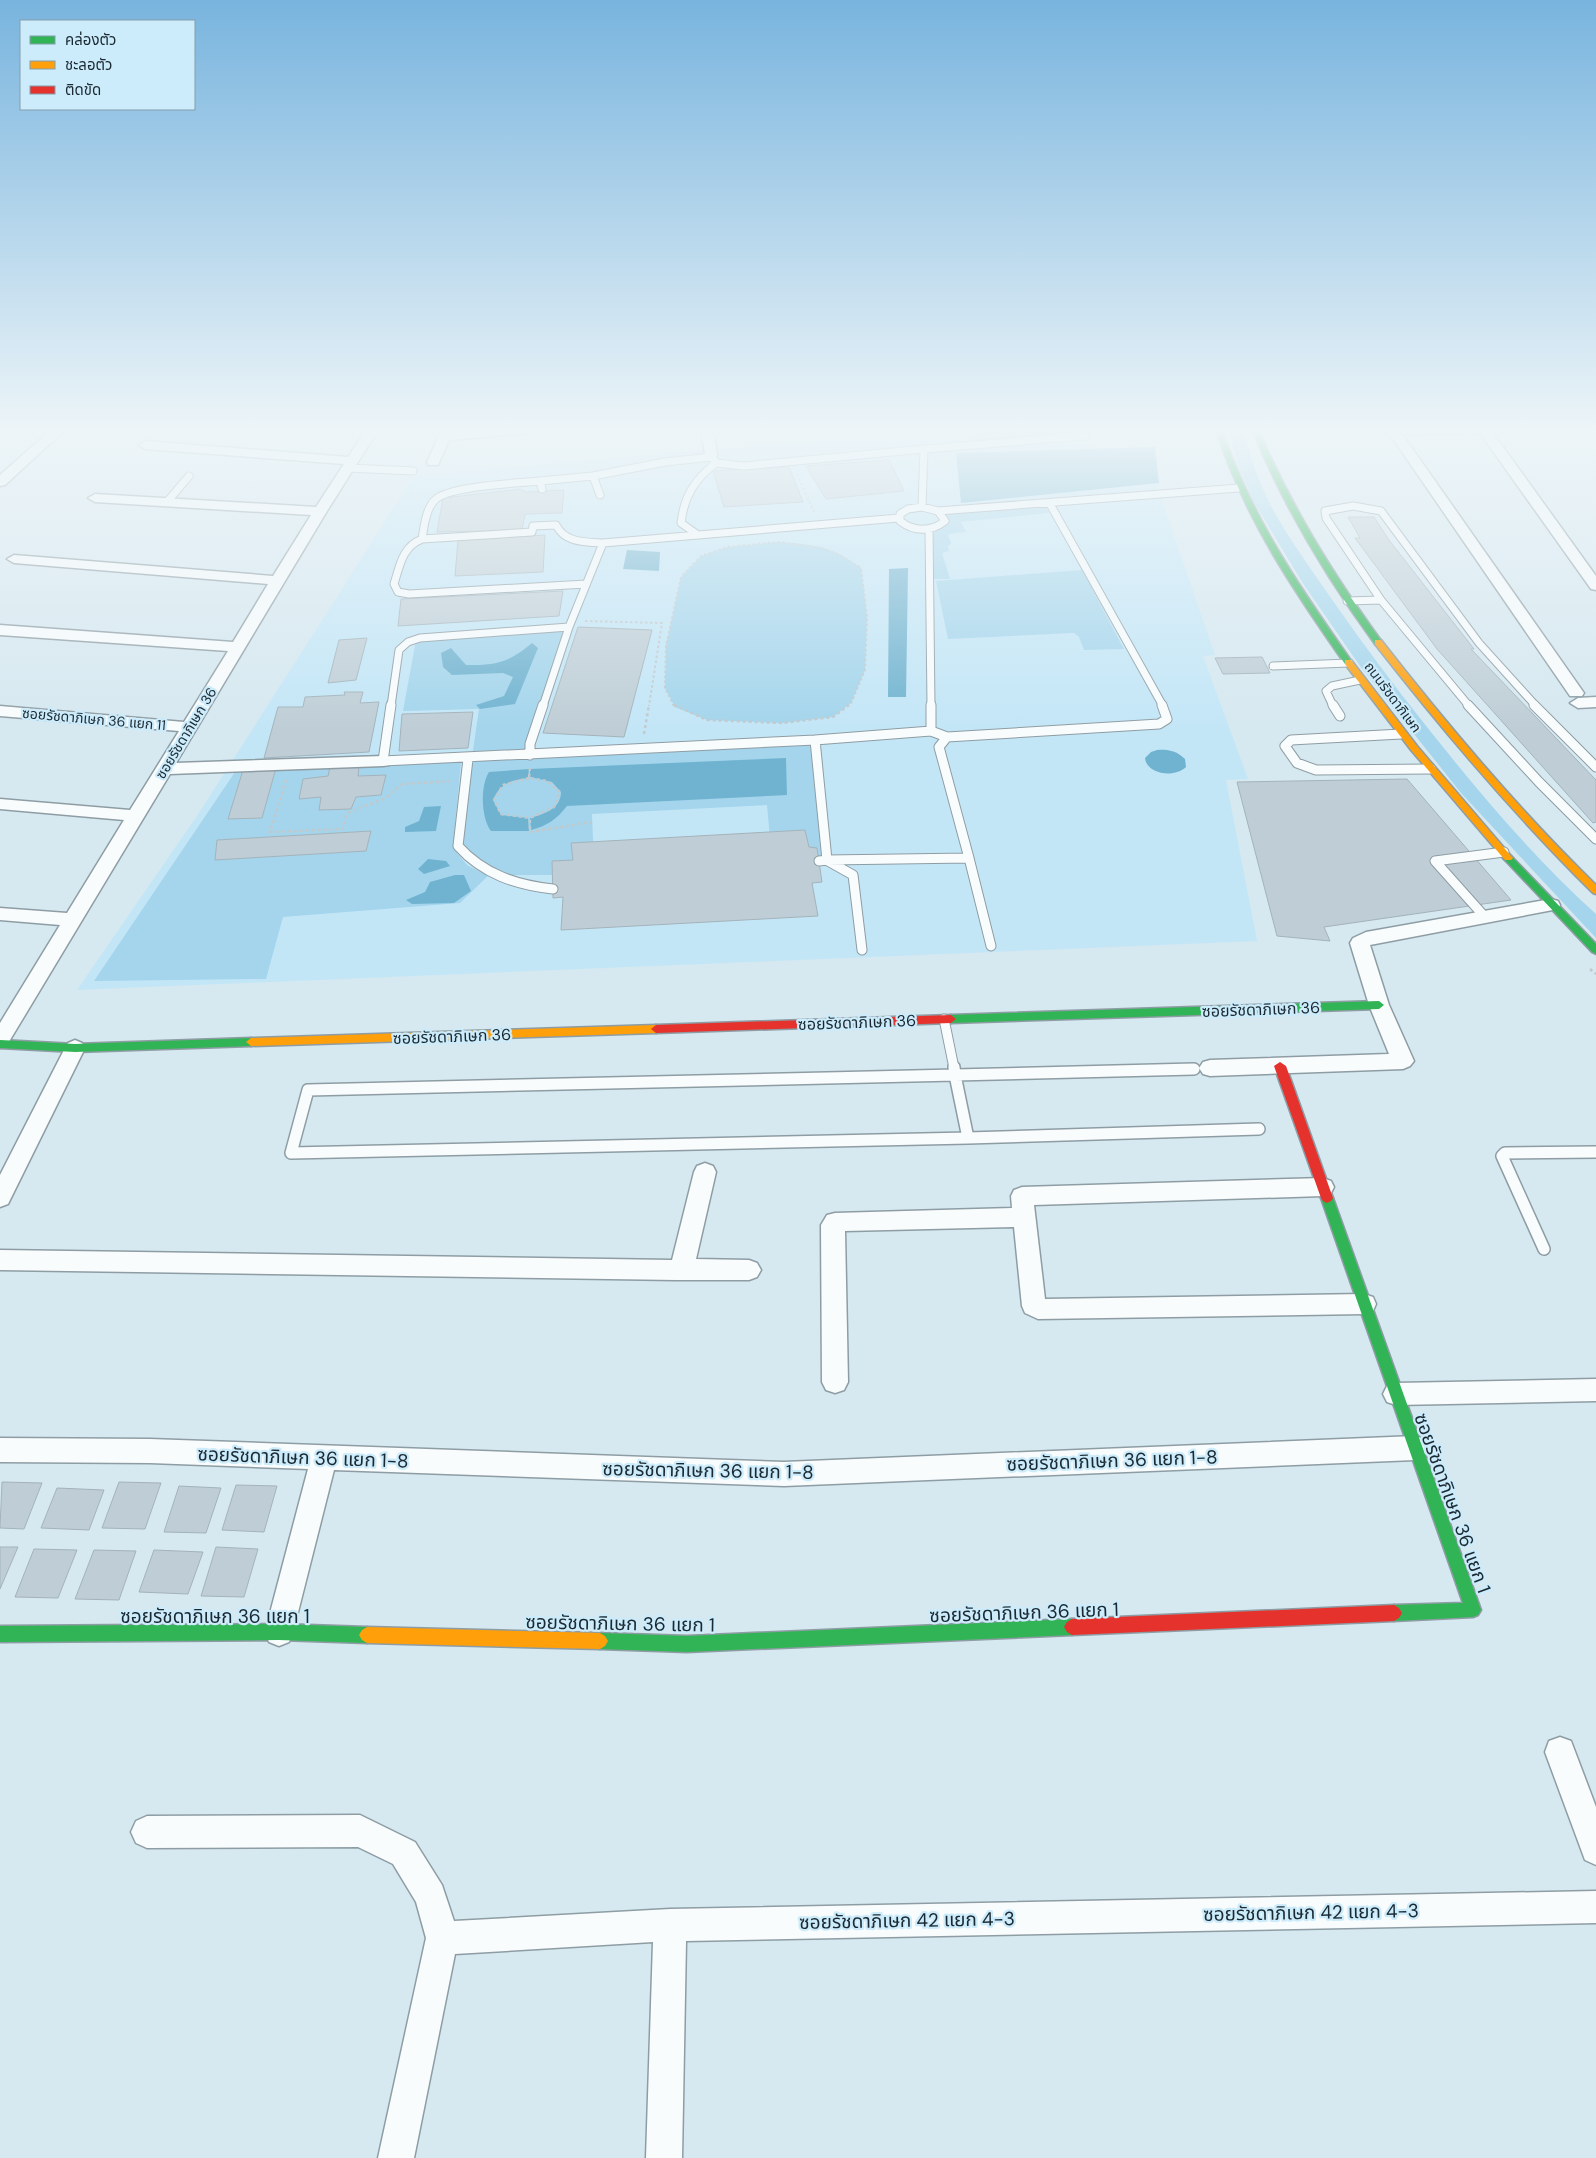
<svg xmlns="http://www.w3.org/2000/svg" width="1596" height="2158" font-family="'DM Sans','Noto Sans Thai',sans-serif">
	<rect width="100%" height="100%" fill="#d6e8f0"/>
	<path fill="#c3e6f7" d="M962,427H1080L1092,451H1149L1161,498L1215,655L1203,656L1248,779L1226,780L1257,941L77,990L199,813L414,476Z"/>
	<path fill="#a4d5ec" d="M1228,427H1242C1249,449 1254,470 1264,491C1278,523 1298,550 1317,578C1344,617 1372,656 1401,694C1462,772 1523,848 1596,914V938L1461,793L1360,666L1302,582L1254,502L1239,468Z
		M1046,506L1049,513L961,522L966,532L948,534L951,544L948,546L949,551L942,553L950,579H932V533L943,526V514Z
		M778,542C815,545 830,545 861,568L867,617L865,670L851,703L833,717L782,723L707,720L675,707L665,688L666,646L681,577L701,556L728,547Z
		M1082,570L1124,649L1084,650L1079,637L1074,633L948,639L936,581Z
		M565,630L527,754L472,757L479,709L403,711L416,640Z
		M812,742L822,858L772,860L767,805L592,814L594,864L561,875H501L474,860L461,844L471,761Z
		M461,762L453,848L467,865L488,876L460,903L283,917L266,979L94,981L237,769Z"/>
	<path fill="#70b3d0" d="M1155,447L1159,483L961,503L956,453Z
		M627,550L660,552L659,571L623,569Z
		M908,568L906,697H888L889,569Z
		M532,643L538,648L515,704L480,709L476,705L504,696L513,677L503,673L452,675L443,667L441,653L451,648L466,665C497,665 508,663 532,643Z
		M1157,750C1168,749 1177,751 1185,759L1186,767C1175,778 1147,775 1145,758L1151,752Z
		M786,758L787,795L567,806C557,819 547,826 531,830L530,818C544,814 561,809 561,792L552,782L530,777V769Z
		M529,769L528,778C512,780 500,783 493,800L501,815L528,818L529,831H491C481,818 480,786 489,772Z
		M441,806L436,831L405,832V827L419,821L424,807Z
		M428,859L446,861L450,866L424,874L418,869Z
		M455,875H464L471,891L454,903L412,904L406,900L425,892L430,882Z"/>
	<path fill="#bfced6" stroke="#a4b3bb" d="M964,427H1055L1058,433L972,441Z
		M889,460L904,491L826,499L806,466Z
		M789,467L803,502L724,507L713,471Z
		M520,489L526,492L564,490L562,513L525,514L522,530L437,532L443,498Z
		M1348,517H1374L1389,540L1474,649H1471L1596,780V822L1593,823L1437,649L1355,538H1360Z
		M545,535L543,572L455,576L458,540Z
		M563,591L559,616L398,626L401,599Z
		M578,627L652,630L624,737L543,733Z
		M367,638L356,680L328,683L339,640Z
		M1262,657L1270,673L1223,674L1215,658Z
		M344,692H363L360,703L379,702L369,752L264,758L278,707H303L305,697L345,695Z
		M473,712L468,748L399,751L402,714Z
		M359,766L358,776L386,775L381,795L356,797L351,809L319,810L321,797L299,799L303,779L328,776L330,767Z
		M276,768L262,818L228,819L243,770Z
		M1407,779L1511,900L1324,927L1330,941L1277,936L1237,782Z
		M805,830L809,847L817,848L822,882L812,883L818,916L561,930L563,897L553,898L552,861L573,860L571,843Z
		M371,831L366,851L215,860L217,840Z
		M2,1482L42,1483L24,1529L0,1528Z
		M119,1482L161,1483L145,1529L102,1528Z
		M236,1485L277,1486L264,1532L222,1530Z
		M179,1486L221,1488L206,1533L164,1532Z
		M57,1488L104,1490L89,1530L41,1528Z
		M0,1547H18L0,1589Z
		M216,1547L258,1549L244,1597L201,1596Z
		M34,1549L77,1550L58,1598L15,1597Z
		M94,1550L136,1551L119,1600L75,1599Z
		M154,1550L203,1552L188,1594L139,1592Z"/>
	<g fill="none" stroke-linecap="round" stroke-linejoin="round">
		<g stroke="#8e9da4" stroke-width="9">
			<path id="lane-far2" d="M924,449L1085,436
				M711,455L716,463L744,466L924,449L922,507
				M348,468L413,471
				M540,481C518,483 451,486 436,499C426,507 424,527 422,539L532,532L533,526L556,525C565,543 585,542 603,543L899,518
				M542,489L540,481L593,476
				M600,495L593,476L665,462L711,457
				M167,502L189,476
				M1050,504L1163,706
				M922,507L938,511L945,521C931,532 914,532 900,521V514L908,509Z
				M938,511L1239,488
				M929,529L931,706
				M698,535L681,523C684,496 695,479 716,463
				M422,539C402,547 400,565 394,584L398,592L409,594L586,584
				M1381,600L1469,706
				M1347,601L1381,600L1326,518L1325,511L1353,506L1381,511L1479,643L1536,706
				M1273,666L1349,663
				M391,706L399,650L408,642L420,638L569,627
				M543,706L569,627L603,543
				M1333,706L1326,691L1332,686L1360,680"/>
		</g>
		<g stroke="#8e9da4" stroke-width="11">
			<path id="lane-far1" d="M391,705L383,761L815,740L931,731L947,737L939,747L969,858L827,860
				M931,705V731
				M1333,705L1340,716
				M1468,705L1539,782L1596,839
				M1534,705L1596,767
				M1401,734L1291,740L1285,746L1297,763L1316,770L1431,769
				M947,737L1159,724L1167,719L1162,705
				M815,740L827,860L819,861
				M530,755V744L543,705
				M468,759L458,846C483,874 516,885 553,889
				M969,858L991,946
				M828,861L853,875L862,950
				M1484,916L1435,861L1504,852
				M944,1019L954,1068"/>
		</g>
		<g stroke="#8e9da4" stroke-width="14">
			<path id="lane" d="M954,1067L955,1075
				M955,1075L968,1138L291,1153L308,1090Z
				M955,1075L1194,1069
				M968,1138L1259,1129
				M1544,1249L1502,1156L1505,1153L1596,1152"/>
		</g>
		<g stroke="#8e9da4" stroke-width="3">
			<path id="street" d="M54,427H68L5,485L0,486V475Z
				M368,427H380L327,511L176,763L383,756L389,757L391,761L389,765L383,766L170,774L7,1045L0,1048V1023L60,925L0,920V908L67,913L124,820L0,809V799L130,810L179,731L0,716V706L184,722L228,651L0,635V625L233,642L268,584L14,563L7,559L14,555L273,576L311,515L95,502L88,498L95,494L316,507L344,464L145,449L139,445L145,441L348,457Z
				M443,427H455L453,432L507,427H555L549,431L449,440L438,465H428L427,462Z
				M701,427H713L717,455L716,458L711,459L705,455Z
				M1352,427H1596V433H1493L1596,576V590L1591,589L1480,433L1402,434L1584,693L1582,696H1570L1389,433L1358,431Z
				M1596,697V707L1578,708L1570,703L1578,698Z
				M1551,899L1558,901L1560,905L1558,909L1370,945L1389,1005L1414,1061L1410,1066L1403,1069L1210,1076L1203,1074L1199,1068L1203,1062L1210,1060L1389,1054L1369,1005L1350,943L1353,938L1366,932Z
				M75,1040L82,1043L85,1048L8,1204L0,1207V1175L65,1048L68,1043Z
				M705,1163L713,1166L716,1172L696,1259L749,1260L757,1263L761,1270L757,1277L749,1280H676L0,1270V1250L672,1260L694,1172L697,1166Z
				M1323,1178L1331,1181L1334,1187L1331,1193L1323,1196L1034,1205L1045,1299L1364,1294L1373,1297L1376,1304L1373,1311L1364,1314L1038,1319L1025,1313L1022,1306L1014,1227L845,1231L848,1382L844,1390L835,1393L826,1390L822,1382L821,1225L827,1215L835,1213L1012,1208L1011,1196L1014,1190L1022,1187Z
				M1596,1379V1401L1396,1405L1387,1402L1383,1394L1387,1386L1396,1383Z
				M1415,1436L1424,1439L1428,1448L1424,1457L1415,1460L784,1486L334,1470L293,1632L289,1642L279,1646L269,1642L265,1632L308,1469L150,1463L0,1462V1438L150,1439L784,1462Z
				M1560,1737L1571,1741L1596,1807V1865L1585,1860L1545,1752L1549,1741Z
				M360,1815L415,1842L442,1885L454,1921L670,1909L1596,1891V1923L686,1941L682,2158H646L653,1942L455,1954L414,2158H378L426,1938L416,1902L393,1864L358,1847L147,1848L136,1843L131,1832L136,1821L147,1816Z"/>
		</g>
		<g stroke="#8e9da4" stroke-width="3">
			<path id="fast" d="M1215,427H1221C1251,517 1298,585 1352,662L1351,664H1345C1291,587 1244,517 1215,427Z
				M1251,427H1257C1292,508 1331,571 1382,642L1381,644H1375C1325,576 1283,505 1251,427Z
				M1508,855L1511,856L1596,944V954L1592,952L1505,860L1503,858Z
				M1379,1001L1384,1005L1379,1009L951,1023L946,1019L951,1015Z
				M251,1038L256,1042L251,1046L75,1052L0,1048V1040L75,1044Z
				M1327,1193L1331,1195L1333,1198L1481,1610L1478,1615L1473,1617L1394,1621L1389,1618L1386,1613L1389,1608L1394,1605L1463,1603L1321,1198L1323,1195Z
				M1072,1619L1077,1622L1080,1627L1077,1632L1072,1635L687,1652L600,1649L595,1646L592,1641L595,1636L600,1633L687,1636Z
				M279,1624L367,1627L372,1630L375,1635L372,1640L367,1643L279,1640L0,1642V1626Z"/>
		</g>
		<g stroke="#8e9da4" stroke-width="3">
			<path id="slow" d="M1375,640H1381C1448,726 1518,809 1596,885V894L1593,893C1514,815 1443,731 1375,644Z
				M1345,660H1351L1417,746L1511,856L1513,858L1511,860H1505L1411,750L1345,664Z
				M656,1025L661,1029L656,1033L251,1046L246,1042L251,1038Z
				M367,1627L600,1633L605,1636L608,1641L605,1646L600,1649L367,1643L362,1640L359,1635L362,1630Z"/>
		</g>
		<g stroke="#8e9da4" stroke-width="3">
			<path id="jam" d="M951,1015L956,1019L951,1023L656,1033L651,1029L656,1025Z
				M1280,1062L1286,1066L1333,1198L1331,1201L1327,1203L1323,1201L1321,1198L1274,1066Z
				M1394,1605L1399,1608L1402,1613L1399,1618L1394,1621L1072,1635L1067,1632L1064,1627L1067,1622L1072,1619Z"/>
		</g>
		<path stroke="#c2c9cc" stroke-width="2" stroke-dasharray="2.5 2.5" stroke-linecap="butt" d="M797,474L814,512
			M585,621L662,623L649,706
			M674,706L665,688L666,646L681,577L701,556L728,547L778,542L822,548L840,555L861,568L867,617L865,670L851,703L847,706"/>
		<path stroke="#c2c9cc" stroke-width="2.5" stroke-dasharray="3 3" stroke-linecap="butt" d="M674,705L707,720L782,723L833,717L849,705
			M644,734L649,705
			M530,768L529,778L547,781L560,792L554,807L530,818V832L592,822
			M529,778L503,785L494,800L501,814L530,818
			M286,780L270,832L342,829L347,813L386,798L402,784L450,781
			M1590,969L1596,974"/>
		<use href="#lane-far2" stroke="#f9fcfd" stroke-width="7"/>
		<use href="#lane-far1" stroke="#f9fcfd" stroke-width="9"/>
		<use href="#lane" stroke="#f9fcfd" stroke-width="11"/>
		<use href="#street" fill="#f9fcfd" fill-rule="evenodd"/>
		<use href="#fast" fill="#30b455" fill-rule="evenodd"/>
		<use href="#slow" fill="#ff9f0a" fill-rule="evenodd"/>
		<use href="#jam" fill="#e5322d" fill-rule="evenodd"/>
	</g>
	<linearGradient id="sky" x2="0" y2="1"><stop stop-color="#78b4de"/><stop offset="0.59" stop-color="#edf5f8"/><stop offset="1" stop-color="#edf5f8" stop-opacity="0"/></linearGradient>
	<rect width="1596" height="729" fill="url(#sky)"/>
	<g text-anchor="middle" stroke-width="4.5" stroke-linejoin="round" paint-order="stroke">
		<g font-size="14" fill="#1b2a32" stroke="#ccebfb">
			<text transform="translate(1393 697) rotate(53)" y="5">ถนนรัชดาภิเษก</text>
			<text transform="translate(94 719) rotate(5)" y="5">ซอยรัชดาภิเษก 36 แยก 11</text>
			<text transform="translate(186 733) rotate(-59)" y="5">ซอยรัชดาภิเษก 36</text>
		</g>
		<g font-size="16" fill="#1b2a32" stroke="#ccebfb">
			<text transform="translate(1261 1009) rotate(-2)" y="6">ซอยรัชดาภิเษก 36</text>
			<text transform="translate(857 1022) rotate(-2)" y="6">ซอยรัชดาภิเษก 36</text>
			<text transform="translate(452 1036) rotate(-2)" y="6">ซอยรัชดาภิเษก 36</text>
		</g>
		<g font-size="19" fill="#1b2a32" stroke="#ccebfb">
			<text transform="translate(303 1457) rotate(2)" y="7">ซอยรัชดาภิเษก 36 แยก 1-8</text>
			<text transform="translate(1112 1460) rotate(-2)" y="7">ซอยรัชดาภิเษก 36 แยก 1-8</text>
			<text transform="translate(708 1470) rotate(1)" y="7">ซอยรัชดาภิเษก 36 แยก 1-8</text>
			<text transform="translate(1453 1503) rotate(70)" y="7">ซอยรัชดาภิเษก 36 แยก 1</text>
			<text transform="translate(1024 1612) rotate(-2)" y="7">ซอยรัชดาภิเษก 36 แยก 1</text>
			<text x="215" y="1623">ซอยรัชดาภิเษก 36 แยก 1</text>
			<text transform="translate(620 1623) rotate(1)" y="7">ซอยรัชดาภิเษก 36 แยก 1</text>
			<text transform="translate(1311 1912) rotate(-1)" y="7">ซอยรัชดาภิเษก 42 แยก 4-3</text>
			<text transform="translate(907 1920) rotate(-1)" y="7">ซอยรัชดาภิเษก 42 แยก 4-3</text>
		</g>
	</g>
	<rect x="20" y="20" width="175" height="90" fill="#ccebfb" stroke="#859eab"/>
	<rect x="30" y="36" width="25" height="8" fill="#30b455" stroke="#859eab"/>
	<text x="65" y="45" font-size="15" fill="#1b2a32">คล่องตัว</text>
	<rect x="30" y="61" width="25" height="8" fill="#ff9f0a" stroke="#859eab"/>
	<text x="65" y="70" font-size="15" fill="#1b2a32">ชะลอตัว</text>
	<rect x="30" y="86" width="25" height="8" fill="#e5322d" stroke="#859eab"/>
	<text x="65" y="95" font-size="15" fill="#1b2a32">ติดขัด</text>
</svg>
